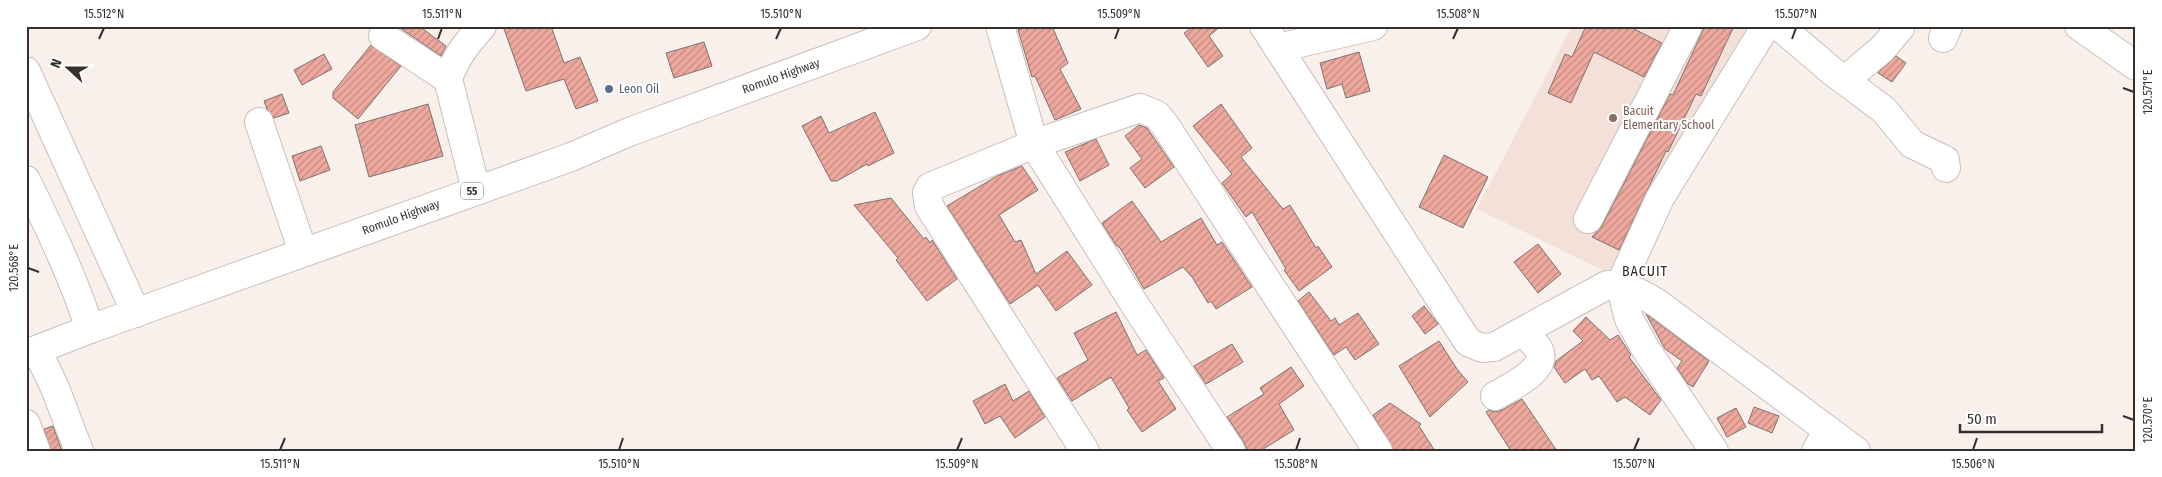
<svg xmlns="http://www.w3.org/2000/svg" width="2162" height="477" font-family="'Fira Sans Condensed',sans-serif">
	<defs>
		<pattern id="building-hatch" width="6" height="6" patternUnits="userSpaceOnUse" patternTransform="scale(1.25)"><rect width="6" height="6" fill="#eea89d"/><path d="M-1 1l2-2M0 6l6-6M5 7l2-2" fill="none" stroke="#c28980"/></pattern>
	</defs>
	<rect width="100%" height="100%" fill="#f9efeb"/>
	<path fill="#f2e0d9" d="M1572,26H1750L1617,277L1477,209Z"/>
	<path fill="url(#building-hatch)" stroke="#7d7371" d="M397,26H419L446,46L441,56Z
		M503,26H551L564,63L580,57L598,101L576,109L564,79L526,91Z
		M1025,26H1052L1068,63L1060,69L1081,109L1055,120L1035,76L1032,77L1018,30Z
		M1194,26H1221L1209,36L1223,56L1208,67L1184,33Z
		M1586,26H1628L1662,43L1644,77L1594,52L1571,103L1548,93L1565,54L1572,57Z
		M1705,26H1734L1701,96L1696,94L1668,152L1666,151L1619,250L1592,237L1602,226L1670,94L1673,95Z
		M704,42L712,66L674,78L666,53Z
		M371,45L401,66L358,119L333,98V92Z
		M1359,52L1370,91L1346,98L1342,84L1327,89L1320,63Z
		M324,54L332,69L302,85L294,70Z
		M1896,56L1906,63L1892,82L1878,73Z
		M282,94L289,113L274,118L267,109L264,101Z
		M428,104L443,156L369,177L355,125Z
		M1221,104L1252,148L1241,157L1283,209L1290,205L1316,248L1318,246L1332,267L1299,291L1284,270L1286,269L1252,212L1246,217L1222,183L1232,174L1193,126Z
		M875,112L894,153L868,166L867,164L837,181H831L802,126L821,116L829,133Z
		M1139,125L1147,128L1174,167L1145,188L1130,168L1142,159L1125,136Z
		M1096,139L1109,165L1080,181L1065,152Z
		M321,146L330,170L300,181L292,156Z
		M1444,155L1488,177L1463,228L1419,207Z
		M1022,166L1038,190L999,215L1015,242L1021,240L1036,274L1067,251L1092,285L1056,311L1038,285L1010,304L947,206L997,176Z
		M891,198L924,239L926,237L930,243L932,240L957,279L927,301L896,260L898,258L854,205Z
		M1132,201L1161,242L1201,218L1217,245L1222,242L1252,287L1216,309L1211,301L1208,303L1192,277L1183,267L1144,289L1120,248L1116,245L1102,223Z
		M1538,244L1561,274L1538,293L1514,262Z
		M1309,292L1331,321L1335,318L1339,325L1358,313L1379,344L1355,360L1346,347L1334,355L1298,301Z
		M1424,306L1438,324L1425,334L1412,316Z
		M1116,312L1137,355L1146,350L1164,378L1158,381L1176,409L1142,432L1127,410L1129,408L1111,377L1072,401L1057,378L1088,360L1074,333Z
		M1646,314L1709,361L1693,387L1688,384L1677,368L1682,361L1665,349Z
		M1586,317L1610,340L1618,335L1631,355L1629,357L1661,400L1650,415L1625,397L1617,402L1599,376L1592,380L1585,369L1565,383L1554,367L1556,361L1583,341L1573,331Z
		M1439,341L1457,369L1468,382L1430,417L1399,366Z
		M1232,344L1243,362L1206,384L1194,366Z
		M1291,367L1304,386L1279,404L1294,430L1260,451H1247L1244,442L1227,417L1264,394L1260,388Z
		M1005,384L1013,401L1029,391L1045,417L1015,438L1000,416L985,424L973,401Z
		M1522,399L1557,451H1511L1486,412L1489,410L1495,412L1502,410Z
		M1390,403L1421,424L1419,426L1435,451H1394L1373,415Z
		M1754,407L1779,416L1772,433L1748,423Z
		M1736,408L1746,427L1727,437L1717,418Z
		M53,426L62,451H51L44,429Z"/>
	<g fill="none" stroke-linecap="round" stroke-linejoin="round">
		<g stroke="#c9bfbb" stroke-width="30">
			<path id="minor" d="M1000,26L1034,144L1135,305L1231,451
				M1264,26L1468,342L1482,348L1494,347L1607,285C1627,285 1640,293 1657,303L1856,451
				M1779,26L1833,72L1884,110L1912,144L1945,160L1946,168
				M383,36L448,79
				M1943,38L1948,26
				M1278,48L1373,26
				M26,71L136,313
				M1845,80L1882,49L1900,28
				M259,122L303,252
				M26,180C50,229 73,277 90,329
				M476,190L448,79C455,58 467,43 482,26
				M1588,219L1688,26
				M37,350L55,388L79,451
				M1495,396C1508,388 1549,370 1539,350C1535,343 1528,337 1523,331
				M26,424L36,451
				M1085,451L929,206L927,193L930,187L1034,144L1140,108L1157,115L1165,125L1378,451
				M1714,451L1645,348L1629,319L1620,285L1660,198L1766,26
				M1816,451L1828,430"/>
		</g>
		<g stroke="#c9bfbb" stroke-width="30">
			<path id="highway" d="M2079,26L2136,66
				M26,354L90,329L571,157L629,132L917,26"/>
		</g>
		<use href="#minor" stroke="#fff" stroke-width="28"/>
		<use href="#highway" stroke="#fff" stroke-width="28"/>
	</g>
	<path fill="none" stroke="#34302e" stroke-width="2" d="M99,39L104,28M438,39L442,28M776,39L781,28M1115,39L1119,28M1453,39L1458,28M1792,39L1796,28M2123,88L2134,92M28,268L39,272M2123,416L2134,420M280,450L285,438M619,450L623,438M957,450L962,438M1296,450L1300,438M1634,450L1639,438M1973,450L1977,438"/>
	<circle fill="#5c6f8a" stroke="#fff" stroke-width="2" cx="609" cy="89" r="5"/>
	<circle fill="#8d6e63" stroke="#fff" stroke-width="2" cx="1613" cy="118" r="5"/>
	<g text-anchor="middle" stroke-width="4" stroke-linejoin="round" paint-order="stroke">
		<rect fill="#fff" stroke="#716e6d" stroke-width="1" x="461" y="182.5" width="22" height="17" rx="4"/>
		<g font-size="11" font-weight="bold" fill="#34302e">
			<text x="472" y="195">55</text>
		</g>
		<g font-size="12" fill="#34302e" stroke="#fff">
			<text transform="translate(781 76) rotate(-20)" y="4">Romulo Highway</text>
			<text transform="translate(401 217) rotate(-20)" y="4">Romulo Highway</text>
		</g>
		<g font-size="12" fill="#4e5e75" stroke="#fff" text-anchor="start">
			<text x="619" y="93">Leon Oil</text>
		</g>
		<g font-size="12" fill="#785e54" stroke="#fff" text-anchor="start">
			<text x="1623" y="115">Bacuit<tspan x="1623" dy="14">Elementary School</tspan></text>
		</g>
		<g font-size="14" letter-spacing="1" fill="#312a26" stroke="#fff">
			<text x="1645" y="276">BACUIT</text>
		</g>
	</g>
	<rect width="2162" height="477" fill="none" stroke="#ffffff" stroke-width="55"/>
	<g transform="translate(68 68) rotate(291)" stroke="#ffffff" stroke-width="4" paint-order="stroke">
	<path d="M0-4L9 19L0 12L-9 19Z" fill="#34302e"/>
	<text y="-8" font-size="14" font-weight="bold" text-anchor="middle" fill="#34302e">N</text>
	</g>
	<path d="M1960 424v8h142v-8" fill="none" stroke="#34302e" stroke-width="2.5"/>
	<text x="1967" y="424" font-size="15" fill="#34302e" stroke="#ffffff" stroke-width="4" paint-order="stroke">50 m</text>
	<rect x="28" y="28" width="2106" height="422" fill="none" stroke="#34302e" stroke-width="2"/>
	<g font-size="12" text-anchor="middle" fill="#34302e">
		<text x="104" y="18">15.512°N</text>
		<text x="442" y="18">15.511°N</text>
		<text x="781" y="18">15.510°N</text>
		<text x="1119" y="18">15.509°N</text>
		<text x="1458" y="18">15.508°N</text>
		<text x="1796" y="18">15.507°N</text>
		<text transform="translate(2148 92) rotate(-90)" y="4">120.571°E</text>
		<text transform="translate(14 268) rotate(-90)" y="4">120.568°E</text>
		<text transform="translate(2148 420) rotate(-90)" y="4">120.570°E</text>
		<text x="280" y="468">15.511°N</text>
		<text x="619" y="468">15.510°N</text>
		<text x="957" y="468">15.509°N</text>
		<text x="1296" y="468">15.508°N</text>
		<text x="1634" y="468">15.507°N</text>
		<text x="1973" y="468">15.506°N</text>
	</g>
</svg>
